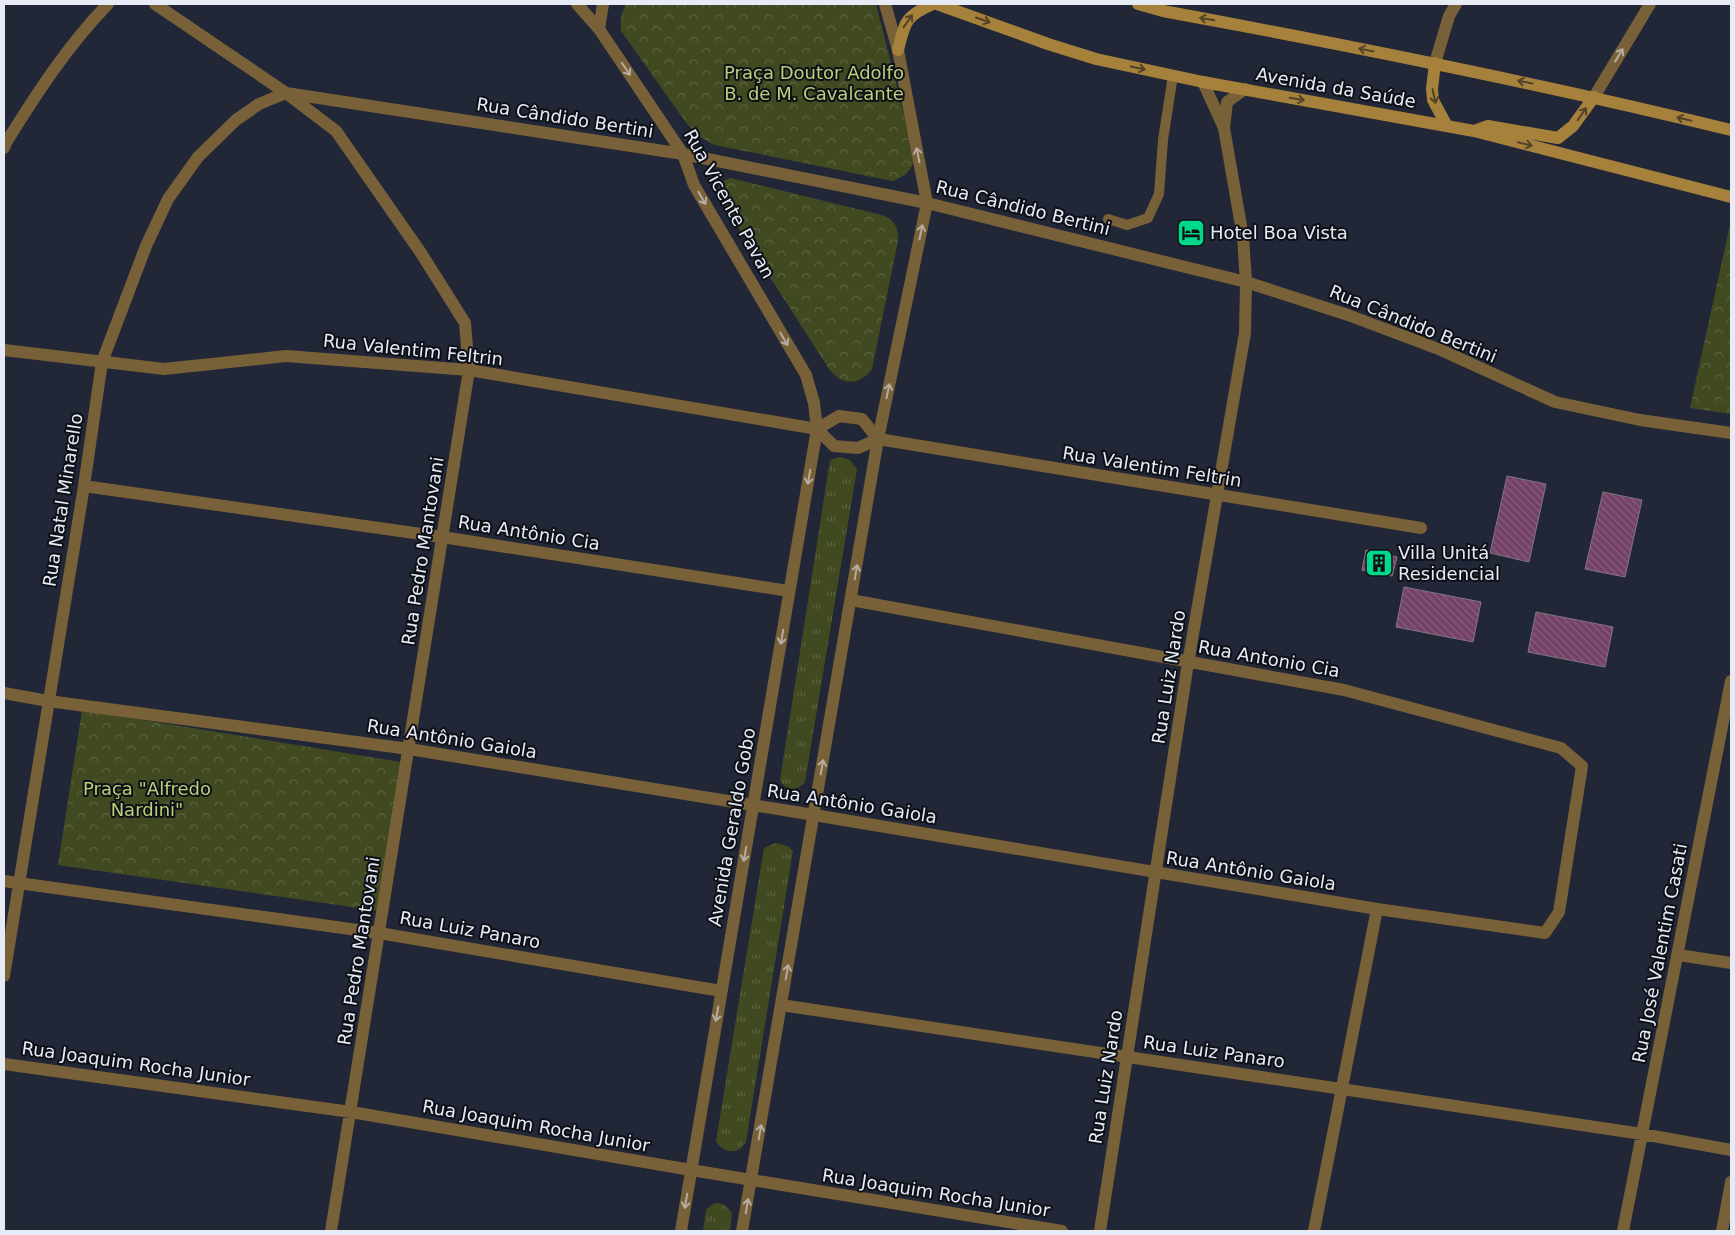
<svg xmlns="http://www.w3.org/2000/svg" width="1735" height="1235" font-family="'DejaVu Sans',sans-serif">
	<defs>
		<pattern id="grass-tufts" width="24" height="20" patternUnits="userSpaceOnUse" patternTransform="scale(1.25)"><rect width="24" height="20" fill="#414921"/><path d="M3 7l-1-3M5 7V3M7 7l1-3M15 17l-1-3M17 17v-4M19 17l1-3" fill="none" stroke="#5c6342"/></pattern>
		<pattern id="park-crowns" width="20" height="18" patternUnits="userSpaceOnUse" patternTransform="scale(1.25)"><rect width="20" height="18" fill="#414921"/><path d="M2 6a3 3 0 1 1 6 0M12 15a3 3 0 1 1 6 0" fill="none" stroke="#5c6342"/></pattern>
		<pattern id="building-back-hatch" width="6" height="6" patternUnits="userSpaceOnUse" patternTransform="scale(1.25)"><rect width="6" height="6" fill="#744266"/><path d="M-1 5l2 2M0 0l6 6M5-1l2 2" fill="none" stroke="#885d7c"/></pattern>
	</defs>
	<rect width="100%" height="100%" fill="#212736"/>
	<path fill="url(#grass-tufts)" d="M840,457L850,460L857,469L805,782C797,792 786,791 780,780L830,460Z
		M776,843L788,846L793,851L746,1142L739,1150C729,1153 721,1150 716,1141L764,848Z
		M718,1203L726,1206L732,1213L730,1231H703L706,1210L713,1204Z"/>
	<path fill="url(#park-crowns)" d="M626,4H876L915,158C911,171 905,177 892,181L715,145C703,140 696,134 687,124L621,31C620,20 621,13 626,4Z
		M730,178L882,215C895,220 899,228 898,241L872,369C860,386 841,386 829,369L719,198C716,188 720,181 730,178Z
		M1731,220V414L1690,408Z
		M82,710L401,762L380,911L58,865Z"/>
	<path fill="url(#building-back-hatch)" stroke="#867480" d="M1507,476L1546,484L1529,562L1490,553Z
		M1603,492L1642,500L1625,577L1585,569Z
		M1366,550L1397,557L1392,576L1362,570Z
		M1404,587L1481,602L1473,642L1396,627Z
		M1536,612L1613,627L1605,667L1528,652Z"/>
	<g fill="none" stroke-linecap="round" stroke-linejoin="round">
		<path stroke="#786138" stroke-width="10" d="M1108,219L1127,225L1148,218L1159,194L1163,140L1173,75"/>
		<path stroke="#786138" stroke-width="12" d="M155,4L286,93L336,131L421,253L465,323L469,370L331,1231
			M1435,63L1449,16L1456,4
			M1594,97L1650,4
			M1224,128L1227,102L1245,89
			M4,148L7,141C37,93 68,45 108,4
			M4,350L164,369L286,356L469,370L817,429L834,446L858,448L878,439L1421,528
			M817,429L839,416L862,419L878,439
			M84,486L442,537L789,591
			M4,693L48,701L409,749L814,815L1377,909L1545,933L1559,912L1582,766L1561,748L1344,690L851,600
			M4,881L379,933L721,991
			M1678,955L1731,963
			M4,976L84,486L102,362L146,246L168,199L198,157L236,120L259,104L286,93L683,154L927,203L1246,282L1348,315L1441,350L1555,402L1640,420L1731,433
			M781,1005L1642,1134L1731,1150
			M4,1064L351,1112L691,1170L1062,1231
			M1100,1231L1188,663L1245,333L1246,282L1243,237L1224,128L1203,82
			M1314,1231L1377,909
			M1623,1231L1731,681
			M1722,1231L1731,1182"/>
		<path stroke="#786138" stroke-width="12" d="M577,4L599,29L683,154L694,185L806,375L814,403L817,429L681,1231
			M599,29L603,4
			M742,1231L878,439L927,203L898,50L885,4"/>
		<path stroke="#a6813c" stroke-width="12" d="M937,4L1048,44L1096,59L1203,82L1474,131L1731,197
			M1138,4L1163,11C1353,46 1543,84 1731,130
			M898,50C905,22 905,16 933,4
			M1435,63L1432,89L1433,100L1447,126
			M1477,130L1488,126L1558,138L1573,126L1594,97"/>
	</g>
	<defs><path id="oneway-shaft" d="M-6 0H5M1.5-3L5.5 0L1.5 3" fill="none" stroke-width="1.6" stroke-linecap="round" stroke-linejoin="round" transform="scale(1.25)"/></defs>
	<g stroke="#524328">
		<use href="#oneway-shaft" transform="translate(1207 19) rotate(-170)"/>
		<use href="#oneway-shaft" transform="translate(983 20) rotate(19)"/>
		<use href="#oneway-shaft" transform="translate(908 21) rotate(-55)"/>
		<use href="#oneway-shaft" transform="translate(1366 50) rotate(-169)"/>
		<use href="#oneway-shaft" transform="translate(1138 68) rotate(12)"/>
		<use href="#oneway-shaft" transform="translate(1525 82) rotate(-168)"/>
		<use href="#oneway-shaft" transform="translate(1434 96) rotate(78)"/>
		<use href="#oneway-shaft" transform="translate(1297 99) rotate(10)"/>
		<use href="#oneway-shaft" transform="translate(1582 114) rotate(-55)"/>
		<use href="#oneway-shaft" transform="translate(1684 119) rotate(-166)"/>
		<use href="#oneway-shaft" transform="translate(1525 144) rotate(14)"/>
	</g>
	<g stroke="#b5ada0">
		<use href="#oneway-shaft" transform="translate(1619 55) rotate(-59)"/>
		<use href="#oneway-shaft" transform="translate(626 69) rotate(56)"/>
		<use href="#oneway-shaft" transform="translate(918 155) rotate(-101)"/>
		<use href="#oneway-shaft" transform="translate(702 198) rotate(60)"/>
		<use href="#oneway-shaft" transform="translate(921 232) rotate(-78)"/>
		<use href="#oneway-shaft" transform="translate(784 339) rotate(60)"/>
		<use href="#oneway-shaft" transform="translate(888 391) rotate(-78)"/>
		<use href="#oneway-shaft" transform="translate(809 477) rotate(100)"/>
		<use href="#oneway-shaft" transform="translate(856 572) rotate(-80)"/>
		<use href="#oneway-shaft" transform="translate(782 637) rotate(100)"/>
		<use href="#oneway-shaft" transform="translate(822 767) rotate(-80)"/>
		<use href="#oneway-shaft" transform="translate(745 854) rotate(100)"/>
		<use href="#oneway-shaft" transform="translate(787 972) rotate(-80)"/>
		<use href="#oneway-shaft" transform="translate(717 1014) rotate(100)"/>
		<use href="#oneway-shaft" transform="translate(760 1132) rotate(-80)"/>
		<use href="#oneway-shaft" transform="translate(686 1201) rotate(100)"/>
		<use href="#oneway-shaft" transform="translate(747 1206) rotate(-80)"/>
	</g>
	<defs>
		<g id="hotel-square" transform="scale(1.4375)"><rect x="-9" y="-9" width="18" height="18" rx="4" fill="#00d98c" stroke="#0d1017"/><path d="M-6-4.5h1.5V1H6V5H4.5V3h-9V5H-6ZM-4 0a1.8 1.8 0 1 1 3.6 0ZM.5 0V-2.5h3Q6-2.5 6 0Z" fill="#111"/></g>
		<g id="building-square" transform="scale(1.4375)"><rect x="-9" y="-9" width="18" height="18" rx="4" fill="#00d98c" stroke="#0d1017"/><path d="M-4-6H4V6H1V3H-1V6H-4ZM-2.5-4.3h1.7v1.8h-1.7ZM.8-4.3h1.7v1.8H.8ZM-2.5-1h1.7V.8h-1.7ZM.8-1h1.7V.8H.8Z" fill="#111"/></g>
	</defs>
	<g fill-rule="evenodd">
		<use href="#hotel-square" x="1191" y="233"/>
		<use href="#building-square" x="1379" y="563"/>
	</g>
	<g text-anchor="middle" stroke-width="4" stroke-linejoin="round" paint-order="stroke">
		<g font-size="18" fill="#bcd079" stroke="#0d1017">
			<text x="814" y="79">Praça Doutor Adolfo<tspan x="814" dy="21">B. de M. Cavalcante</tspan></text>
			<text x="147" y="795">Praça "Alfredo<tspan x="147" dy="21">Nardini"</tspan></text>
		</g>
		<g font-size="18" fill="#e7ebf5" stroke="#0d1017">
			<text transform="translate(1336 88) rotate(10)" y="6">Avenida da Saúde</text>
			<text transform="translate(565 118) rotate(9)" y="6">Rua Cândido Bertini</text>
			<text transform="translate(729 204) rotate(61)" y="6">Rua Vicente Pavan</text>
			<text transform="translate(1023 208) rotate(14)" y="6">Rua Cândido Bertini</text>
			<text transform="translate(1413 324) rotate(22)" y="6">Rua Cândido Bertini</text>
			<text transform="translate(413 350) rotate(6)" y="6">Rua Valentim Feltrin</text>
			<text transform="translate(1152 467) rotate(9)" y="6">Rua Valentim Feltrin</text>
			<text transform="translate(63 500) rotate(-81)" y="6">Rua Natal Minarello</text>
			<text transform="translate(529 533) rotate(9)" y="6">Rua Antônio Cia</text>
			<text transform="translate(423 551) rotate(-81)" y="6">Rua Pedro Mantovani</text>
			<text transform="translate(1269 659) rotate(10)" y="6">Rua Antonio Cia</text>
			<text transform="translate(1169 677) rotate(-81)" y="6">Rua Luiz Nardo</text>
			<text transform="translate(452 739) rotate(9)" y="6">Rua Antônio Gaiola</text>
			<text transform="translate(852 804) rotate(9)" y="6">Rua Antônio Gaiola</text>
			<text transform="translate(732 827) rotate(-80)" y="6">Avenida Geraldo Gobo</text>
			<text transform="translate(1251 871) rotate(9)" y="6">Rua Antônio Gaiola</text>
			<text transform="translate(470 930) rotate(10)" y="6">Rua Luiz Panaro</text>
			<text transform="translate(359 951) rotate(-81)" y="6">Rua Pedro Mantovani</text>
			<text transform="translate(1660 953) rotate(-79)" y="6">Rua José Valentim Casati</text>
			<text transform="translate(1214 1052) rotate(8)" y="6">Rua Luiz Panaro</text>
			<text transform="translate(136 1064) rotate(8)" y="6">Rua Joaquim Rocha Junior</text>
			<text transform="translate(1106 1077) rotate(-81)" y="6">Rua Luiz Nardo</text>
			<text transform="translate(536 1126) rotate(10)" y="6">Rua Joaquim Rocha Junior</text>
			<text transform="translate(936 1193) rotate(9)" y="6">Rua Joaquim Rocha Junior</text>
		</g>
		<g font-size="18" fill="#e7ebf5" stroke="#0d1017" text-anchor="start">
			<text x="1210" y="239">Hotel Boa Vista</text>
			<text x="1398" y="559">Villa Unitá<tspan x="1398" dy="21">Residencial</tspan></text>
		</g>
	</g>
	<rect width="1735" height="1235" fill="none" stroke="#e7ebf5" stroke-width="10"/>
</svg>
